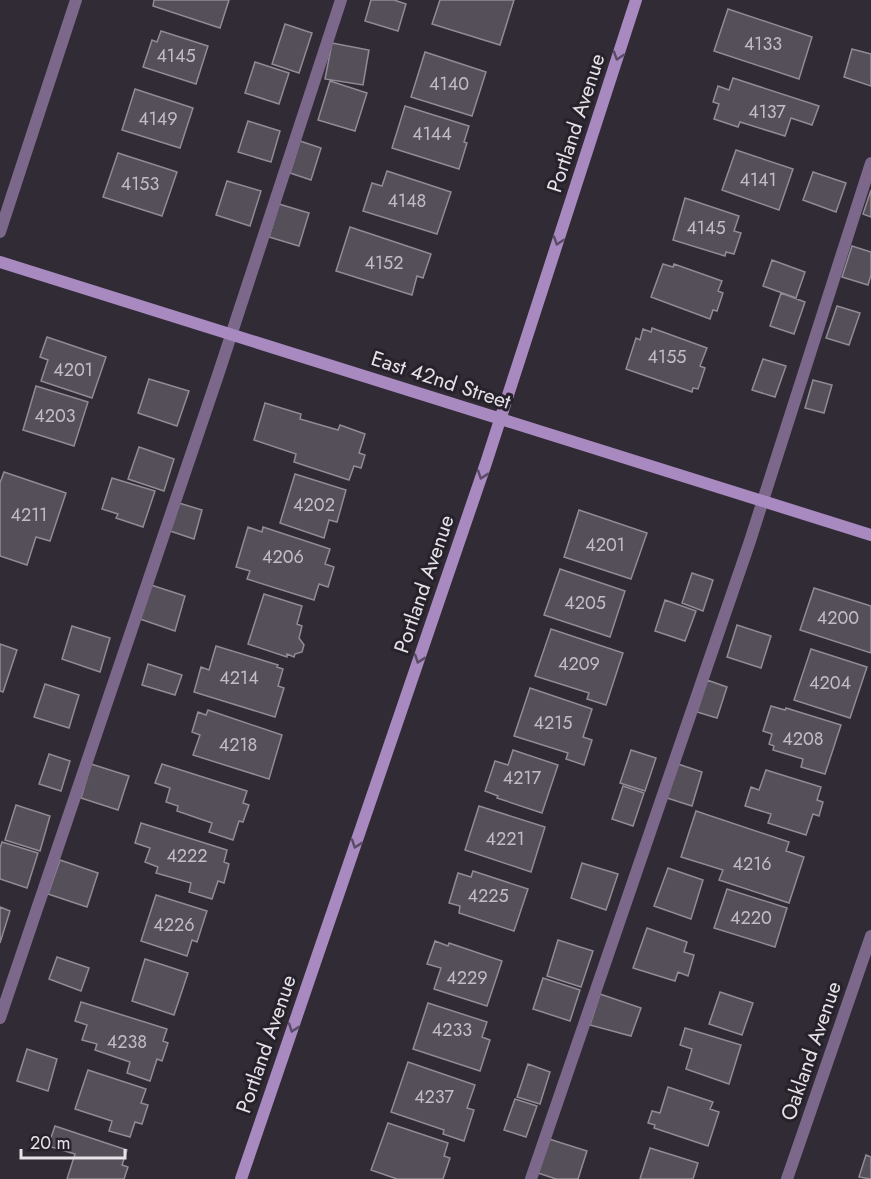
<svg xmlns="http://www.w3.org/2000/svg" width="871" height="1179" font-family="Jost,sans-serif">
	<rect width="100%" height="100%" fill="#302b34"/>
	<path fill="#554f59" stroke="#918b96" stroke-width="1.5" d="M154,0H229L220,28L153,6Z
		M371,0H394L406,4L398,31L365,21Z
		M440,0H514L500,45L432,24Z
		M728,9L812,37L799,79L714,51Z
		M285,24L312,33L299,73L272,64Z
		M161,31L208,46L196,84L143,67L152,40L157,42Z
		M332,43L369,50L363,85L325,79Z
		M852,49L871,54V86L844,77Z
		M425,52L486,72L472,116L411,97Z
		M255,62L289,73L279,104L245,93Z
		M733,78L819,106L812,125L791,118L785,136L740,122L738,127L714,119L719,104L713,102L718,86L729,90Z
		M330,81L367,93L355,131L318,120Z
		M135,89L193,108L180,148L122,130Z
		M405,106L469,126L464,142L467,143L459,169L392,148Z
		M248,121L280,131L271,162L238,152Z
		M300,141L321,148L311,180L290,173Z
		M736,150L793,169L779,210L722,190Z
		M118,153L177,172L162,216L103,197Z
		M387,171L451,192L437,234L363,211L372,183L382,186Z
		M813,172L846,183L836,212L803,200Z
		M227,181L261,191L250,226L216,215Z
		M871,190V217L863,214Z
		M685,198L739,216L734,231L741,233L734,254L726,252L725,256L673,240Z
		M279,204L309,213L299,246L269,237Z
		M350,227L431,254L423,278L417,276L412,295L336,271Z
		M852,246L871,252V275L868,285L842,277Z
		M772,260L805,272L796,298L763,286Z
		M663,264L673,267L674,264L722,281L718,291L723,293L717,311L713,310L710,319L651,297Z
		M781,293L805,302L794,334L770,326Z
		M837,306L860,313L849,345L826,338Z
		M652,328L707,348L700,366L705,368L698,389L693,388L692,392L626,369L636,338L640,340L643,329L651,332Z
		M47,337L106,357L92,398L41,381L48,360L40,357Z
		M763,359L786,366L775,397L752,390Z
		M149,379L189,391L177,426L138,413Z
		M813,380L832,385L824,413L805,408Z
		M36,386L88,402L74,446L23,430Z
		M265,403L301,414L300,419L338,430L340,425L365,434L359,453L365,455L361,468L354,466L349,480L294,462L296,454L254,440Z
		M139,447L174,459L164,491L128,479Z
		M4,472L66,493L50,541L36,537L27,565L0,556V483Z
		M295,474L346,490L337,522L329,520L324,538L280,523Z
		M112,478L155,491L143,527L116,518L118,514L102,509Z
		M179,503L202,510L194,539L170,531Z
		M579,510L647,533L631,579L564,557Z
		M248,527L262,532L263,527L330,549L325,564L334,567L328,587L319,584L314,600L247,579L250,571L236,567Z
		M560,569L625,591L610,637L544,615Z
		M692,573L713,580L703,611L682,603Z
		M151,585L185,596L175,631L140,619Z
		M814,588L871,606V653L800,630Z
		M264,594L302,606L297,624L302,626L299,638L304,645L302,652L295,654L294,657L287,654V657L248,644Z
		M665,600L696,611L685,641L655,631Z
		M737,625L771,636L761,668L727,657Z
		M72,626L110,638L100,672L62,659Z
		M551,629L623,653L606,705L587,699L589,693L535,676Z
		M0,644L17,650L3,692L0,691Z
		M216,646L278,665L277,667L283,669L278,686L284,688L275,717L194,692L201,667L209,670Z
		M811,649L867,667L850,718L794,700Z
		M148,664L182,675L175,695L142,685Z
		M707,680L727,687L717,718L697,712Z
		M45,684L79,695L69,728L34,717Z
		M530,688L592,709L583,737L592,740L584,765L566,759L568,753L514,736Z
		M771,706L785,710L786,708L841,725L825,774L801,767L803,759L773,750L774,746L769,744L772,734L763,731Z
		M208,710L282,735L269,779L193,755L200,735L192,732L198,712L206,715Z
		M513,750L558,765L542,813L497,798L498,796L485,791L495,761L508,765Z
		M631,750L656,758L645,791L620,783Z
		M49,754L70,761L61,791L39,784Z
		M91,764L129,776L118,810L81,798Z
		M162,764L247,791L243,803L249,805L243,822L239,821L233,840L209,832L212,823L177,811L178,806L166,802L170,788L155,783Z
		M678,764L702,772L692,806L667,798Z
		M766,770L821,787L817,800L823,802L819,816L813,814L806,835L768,823L771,814L745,806L751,787L759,790Z
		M623,786L644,793L633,826L612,819Z
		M16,805L50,816L40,851L5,840Z
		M479,806L545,827L531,872L465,850Z
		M696,811L789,842L786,851L804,857L789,903L719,880L723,870L681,857Z
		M141,823L227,850L224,862L229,864L224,883L218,881L212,899L189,892L191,883L156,873L158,867L145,862L150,848L135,843Z
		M2,842L38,853L27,888L0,879V848Z
		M60,860L98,873L87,907L48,894Z
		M582,863L618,874L606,910L571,898Z
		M668,868L703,880L691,919L654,906Z
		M473,871L528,889L514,931L459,913L460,906L449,903L458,873L471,877Z
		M727,889L787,908L775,947L714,928Z
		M156,895L207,911L197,942L192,940L187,956L141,941Z
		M0,907L10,911L0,943Z
		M647,928L687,942L684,952L694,955L688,976L678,972L675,981L633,968Z
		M558,940L593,951L581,987L547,976Z
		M435,941L448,946L449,943L502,961L487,1006L434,989L441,968L427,964Z
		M57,957L89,968L81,991L49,979Z
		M145,959L188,973L174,1015L132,1001Z
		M543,978L580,990L570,1021L533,1009Z
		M720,992L753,1003L742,1035L709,1024Z
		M600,994L641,1008L631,1036L590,1025Z
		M81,1002L167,1029L163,1041L168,1043L162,1061L157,1059L150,1081L127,1073L130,1062L95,1050L97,1044L82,1040L87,1025L75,1021Z
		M428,1003L487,1022L482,1037L490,1040L480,1071L413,1049Z
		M685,1028L741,1045L729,1084L686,1069L692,1049L680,1045Z
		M27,1049L57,1059L48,1091L17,1081Z
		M408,1062L475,1085L467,1108L474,1110L464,1141L443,1134L444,1130L391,1112Z
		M528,1064L550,1072L540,1104L517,1097Z
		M88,1070L146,1089L141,1103L148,1105L142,1124L135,1122L130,1137L109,1131L112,1121L75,1109Z
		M668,1087L713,1102L710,1109L719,1112L708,1146L654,1128L655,1125L648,1123L652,1111L660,1113Z
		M515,1099L537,1106L526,1137L504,1130Z
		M388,1123L448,1143L444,1156L450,1158L443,1179H397L371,1170Z
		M55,1126L127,1150L122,1165L128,1167L124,1179H67L75,1154L48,1146Z
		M549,1139L587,1151L578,1179H556L538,1173Z
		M650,1148L698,1163L693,1179H640Z
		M866,1155L871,1157V1179L859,1177Z"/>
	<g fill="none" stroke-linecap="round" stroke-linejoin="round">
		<path stroke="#7c688b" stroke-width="12" d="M0,1018L218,375L341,0
			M531,1179L749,544L871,163"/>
		<path stroke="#7c688b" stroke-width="12" d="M0,232L76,0
			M787,1179L871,936"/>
		<path stroke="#a889c0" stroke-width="12" d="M0,262L871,535
			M241,1179L486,463L636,0"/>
	</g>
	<defs><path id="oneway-chevron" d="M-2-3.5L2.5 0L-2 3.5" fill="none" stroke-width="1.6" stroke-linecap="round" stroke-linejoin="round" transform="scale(1.5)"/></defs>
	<g stroke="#5a4b66">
		<use href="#oneway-chevron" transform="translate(618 56) rotate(108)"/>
		<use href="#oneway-chevron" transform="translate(558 241) rotate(108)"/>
		<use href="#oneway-chevron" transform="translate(482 475) rotate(109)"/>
		<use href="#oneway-chevron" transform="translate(419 659) rotate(109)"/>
		<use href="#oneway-chevron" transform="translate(356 844) rotate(109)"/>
		<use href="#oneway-chevron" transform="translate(293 1028) rotate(109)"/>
	</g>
	<g text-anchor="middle" stroke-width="6" stroke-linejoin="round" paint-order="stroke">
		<g font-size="18" fill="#c1bdc4">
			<text x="763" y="50">4133</text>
			<text x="176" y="62">4145</text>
			<text x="449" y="90">4140</text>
			<text x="767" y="118">4137</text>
			<text x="158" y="125">4149</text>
			<text x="432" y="140">4144</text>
			<text x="758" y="186">4141</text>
			<text x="140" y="190">4153</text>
			<text x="407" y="207">4148</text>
			<text x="706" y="234">4145</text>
			<text x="384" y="269">4152</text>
			<text x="667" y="363">4155</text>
			<text x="73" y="376">4201</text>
			<text x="55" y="422">4203</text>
			<text x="314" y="511">4202</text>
			<text x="29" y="521">4211</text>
			<text x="605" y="551">4201</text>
			<text x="283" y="563">4206</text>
			<text x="585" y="609">4205</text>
			<text x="838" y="624">4200</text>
			<text x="579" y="670">4209</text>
			<text x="239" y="684">4214</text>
			<text x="830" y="689">4204</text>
			<text x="553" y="729">4215</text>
			<text x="803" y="745">4208</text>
			<text x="238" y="751">4218</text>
			<text x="522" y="784">4217</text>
			<text x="505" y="845">4221</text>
			<text x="187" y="862">4222</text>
			<text x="752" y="870">4216</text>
			<text x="488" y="902">4225</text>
			<text x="751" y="924">4220</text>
			<text x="174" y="931">4226</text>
			<text x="467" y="984">4229</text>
			<text x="452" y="1036">4233</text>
			<text x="127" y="1048">4238</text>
			<text x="434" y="1103">4237</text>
		</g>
		<g font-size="21" fill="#e5e2e8" stroke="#26212a">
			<text transform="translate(576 123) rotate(-72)" y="7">Portland Avenue</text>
			<text transform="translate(441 380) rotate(18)" y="7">East 42nd Street</text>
			<text transform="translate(424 584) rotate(-71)" y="7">Portland Avenue</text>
			<text transform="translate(266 1044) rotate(-71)" y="7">Portland Avenue</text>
			<text transform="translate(811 1051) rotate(-71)" y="7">Oakland Avenue</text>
		</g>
	</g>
	<path d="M21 1149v9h104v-9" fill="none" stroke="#e5e2e8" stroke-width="3"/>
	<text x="30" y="1149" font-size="18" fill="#e5e2e8" stroke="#26212a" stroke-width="4.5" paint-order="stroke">20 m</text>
</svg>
